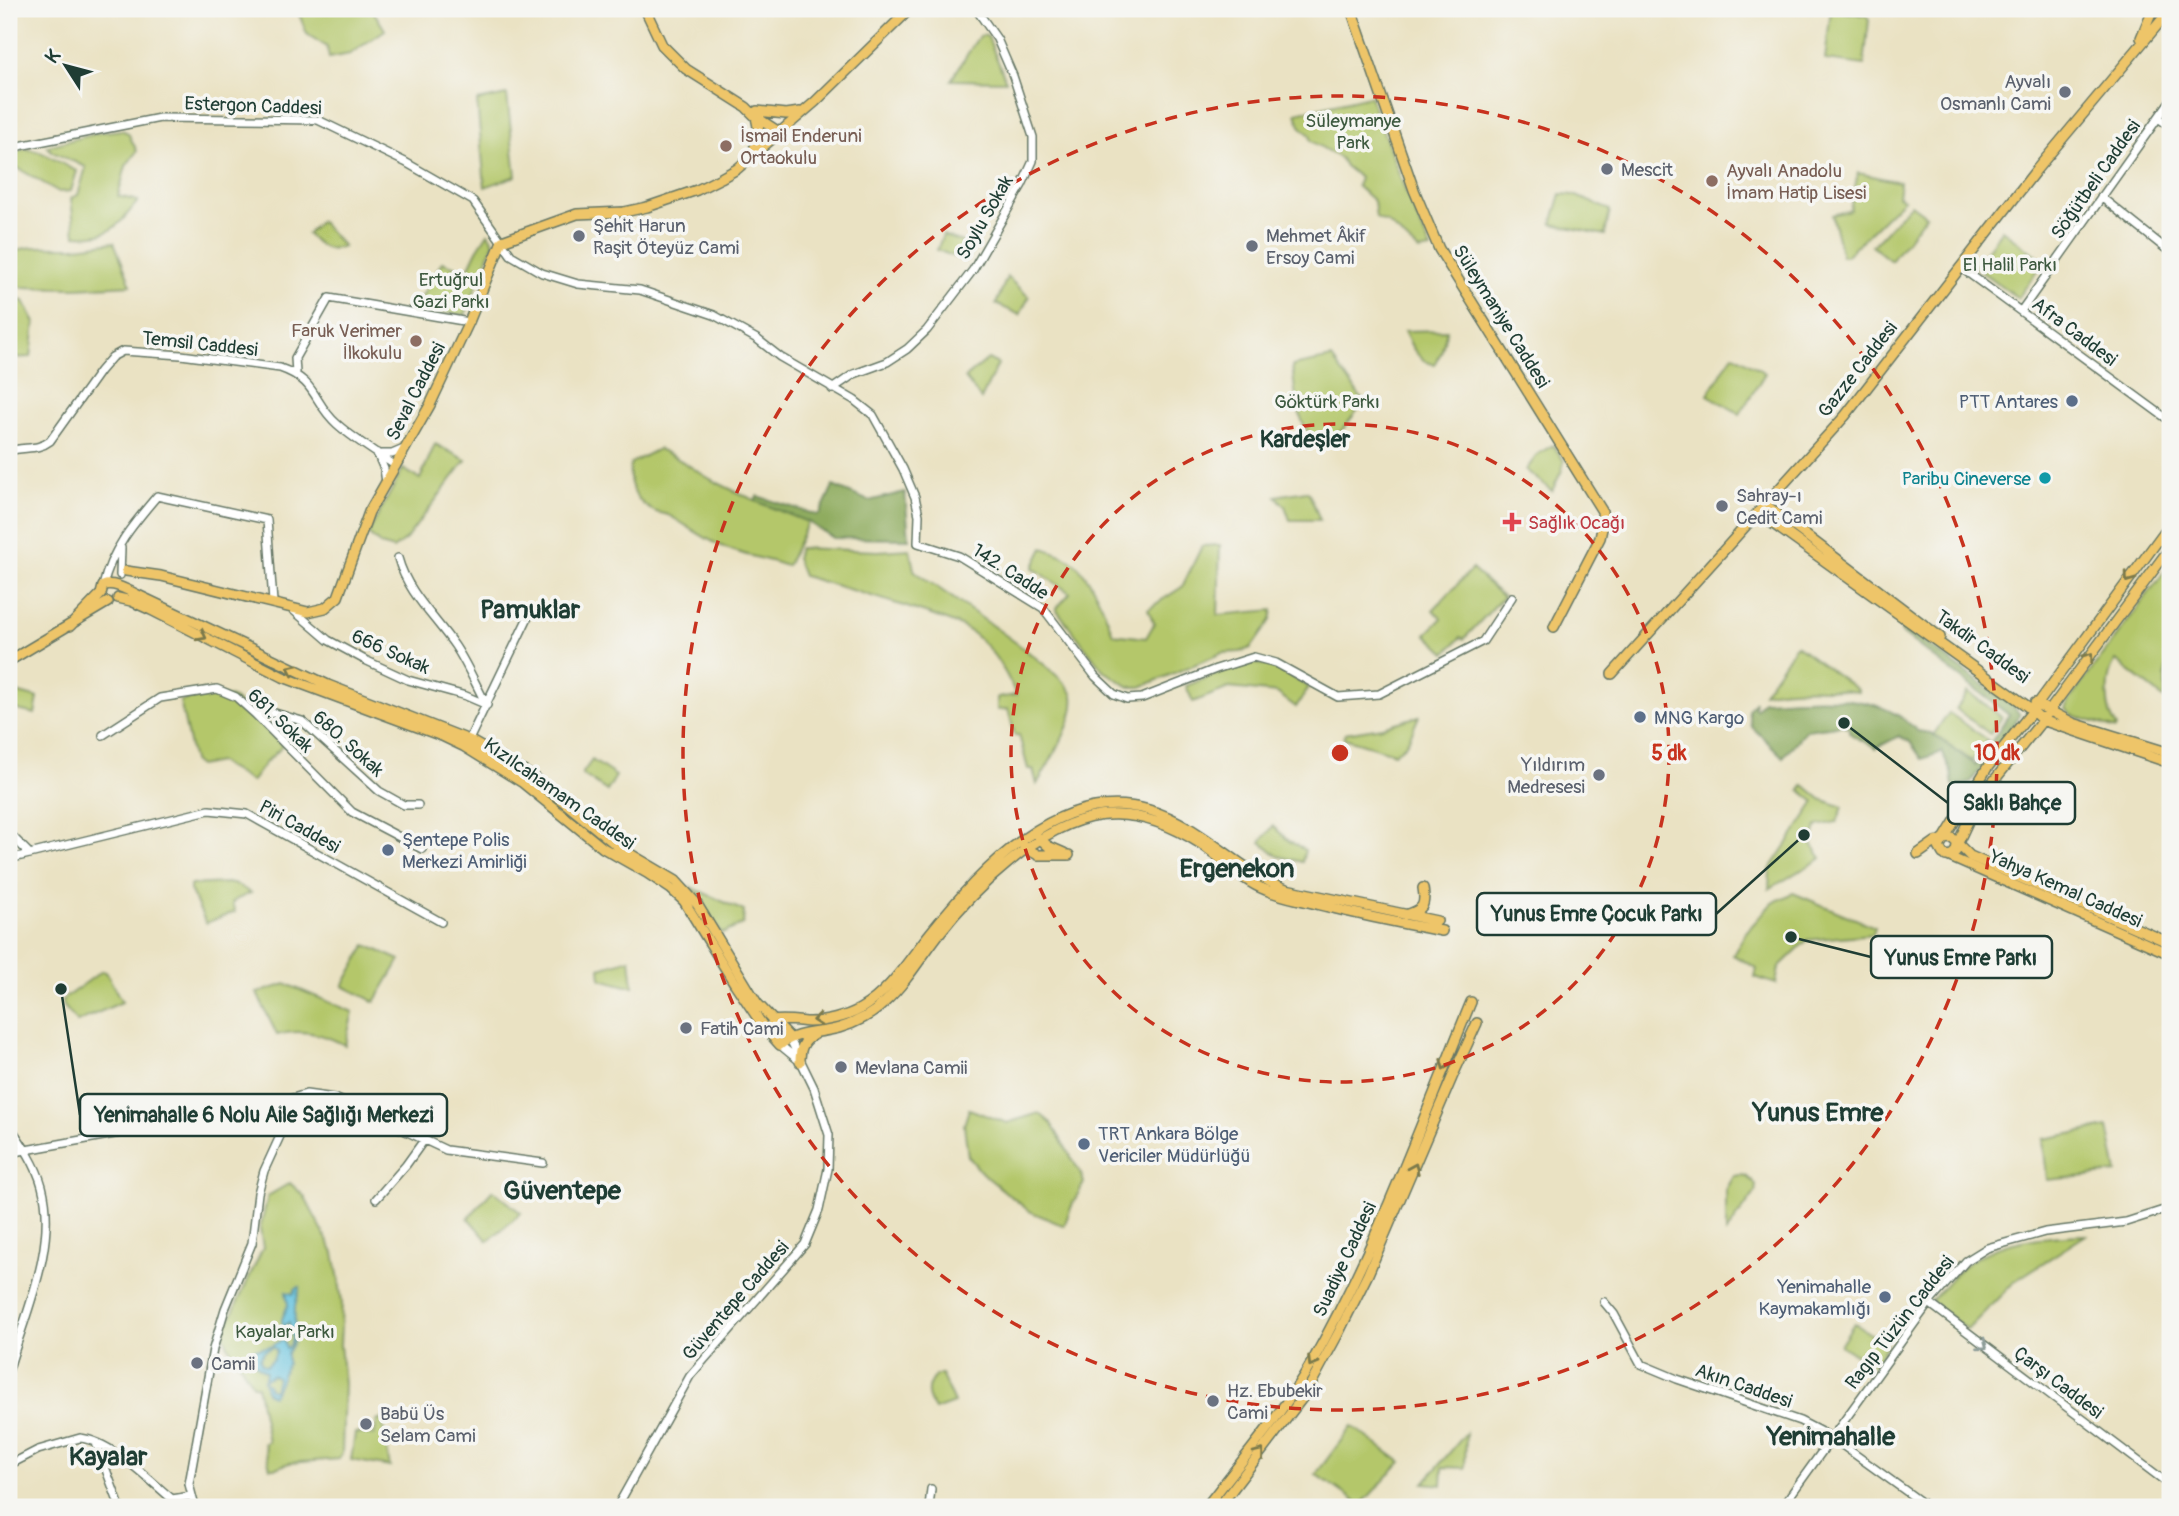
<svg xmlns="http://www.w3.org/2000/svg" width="2179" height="1516" font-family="Pangolin,sans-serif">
	<rect width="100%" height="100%" fill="#f6f6f2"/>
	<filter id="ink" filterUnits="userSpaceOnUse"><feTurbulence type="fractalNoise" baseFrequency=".0143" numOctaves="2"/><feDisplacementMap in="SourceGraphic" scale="14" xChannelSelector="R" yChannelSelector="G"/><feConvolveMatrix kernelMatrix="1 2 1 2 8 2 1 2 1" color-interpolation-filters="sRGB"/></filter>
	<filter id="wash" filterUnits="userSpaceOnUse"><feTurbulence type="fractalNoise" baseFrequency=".00686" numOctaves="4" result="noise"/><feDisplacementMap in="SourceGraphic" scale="28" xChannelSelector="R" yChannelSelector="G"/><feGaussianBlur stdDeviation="1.57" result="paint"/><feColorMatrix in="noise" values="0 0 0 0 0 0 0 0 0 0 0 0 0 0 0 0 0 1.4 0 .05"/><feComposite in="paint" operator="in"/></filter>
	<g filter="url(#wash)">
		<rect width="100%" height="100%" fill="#eae2c3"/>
		<path fill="#b4c76b" stroke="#6a8250" stroke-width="2" d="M297,9H372L385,30L350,54L329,58L327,47L307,34Z
			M1831,9L1867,16L1869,20L1864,65L1825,60Z
			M984,35L988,37L1006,81L951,80L977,39Z
			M507,95L516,176L485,187L477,101Z
			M1370,96L1407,195L1431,249L1419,251L1388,223L1376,218L1374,201L1357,186L1360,178L1345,166L1341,159L1311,141L1310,135L1300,126L1296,113Z
			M122,130L128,133L137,151L126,166L118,196L138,201C117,227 111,238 75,235L71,198L78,195L86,167L52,152L47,146L103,132Z
			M23,149C44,149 57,163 77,171L71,191L59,192L9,163V157Z
			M1858,173L1900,182L1898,196L1904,199L1846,256H1842L1832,215L1850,210Z
			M1561,194L1574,195L1610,210L1605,235L1552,224Z
			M1911,204L1926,215L1891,261L1872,246Z
			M320,221L343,246C328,254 318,245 307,234Z
			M2002,230L2044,261L2018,298L1975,267Z
			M488,233L494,242L465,315L414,310L442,262L467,271L477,250Z
			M943,235L975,247L965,261L937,250Z
			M114,242L131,285L75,288L9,287V254C27,243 55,248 75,247C88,246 101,244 114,242Z
			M1007,277L1029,297L1020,315L996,304Z
			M9,299L24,301L35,323L31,357L9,358Z
			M1447,330L1441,353L1434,364C1419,363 1410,344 1404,331Z
			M1733,354L1765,373L1740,414L1708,395Z
			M1332,358L1364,402L1342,430L1331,437L1310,435C1296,417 1295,388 1292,366Z
			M988,359L998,364L981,399L965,378Z
			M435,444L466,460L406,539L393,549L381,545L368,534L403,469L420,479Z
			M1553,445L1564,461L1562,470L1552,491L1526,470L1538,454Z
			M658,449C679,457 695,471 714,481C745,497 777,510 808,522L787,566C770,560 751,557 734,551C712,544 692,529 672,517C666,513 662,514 656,512C636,504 626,483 631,463Z
			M1306,491L1309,493L1320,520H1290L1285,506L1276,496Z
			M1220,545L1218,615L1273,610L1271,620L1251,648L1240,652L1222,653L1141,687H1129L1103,670L1056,609L1070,593L1033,568L1043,548C1051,551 1061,554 1069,559C1090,572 1105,611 1113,634L1146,638L1154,624L1148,609L1182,587L1202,546Z
			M799,548L878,551L910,549L914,570L918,574C943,592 1069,674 1073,696C1077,720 1049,763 1037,784L1033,769H1028L1019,735L1015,736L1008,709L997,710V698L1016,695C1006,671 990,645 968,630C956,622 941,619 928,614C887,600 845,588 803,576L796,558Z
			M2170,564V651L2165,675V699L2116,661C2104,677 2105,712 2117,727L2116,729L2072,715L2066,709L2069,701Z
			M1472,569L1503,597L1464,639L1461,637L1446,653L1426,634L1442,618L1433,610Z
			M1796,645L1858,690V692C1826,688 1794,686 1763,693Z
			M1249,663L1270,665L1309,687L1296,707L1277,693L1229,688L1193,702L1186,686L1227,669Z
			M9,690L38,698L35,714L9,708Z
			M1968,692L2002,717L1990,734L1956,709Z
			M218,694L234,699L283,746L266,762L251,782L219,762L199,766L193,761L180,701Z
			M1949,713L1988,740L1972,761L1934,734Z
			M1419,716C1413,729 1408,748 1394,753L1344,738L1345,733L1382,727Z
			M592,760L616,776L607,791L582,774Z
			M1804,785L1821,799L1843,807L1837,822L1817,826L1812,844L1822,858L1769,889L1770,870L1815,802L1800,790Z
			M1273,826L1289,841L1305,850L1302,862L1278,856L1261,842Z
			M227,883L237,885L251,893L235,900L232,903L235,912L206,923L190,890V885Z
			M691,887L744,911L743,924L722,934Z
			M1793,893L1875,927L1873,934L1807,940L1779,967L1776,984L1755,977L1757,968L1733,955L1746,932L1772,903Z
			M366,945L400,960L375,1002L343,986Z
			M630,959L633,986H626L601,979L600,968Z
			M102,971L106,972L122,1002L77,1022L62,1004V1000Z
			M286,984L353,1012L345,1045C324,1034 300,1028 277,1035L257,993Z
			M969,1109L1007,1123L1039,1113L1051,1123L1081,1174L1084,1183L1073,1203L1064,1226L1029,1211L982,1173L968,1156L964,1125Z
			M2108,1127L2117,1173L2047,1180L2043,1139Z
			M1741,1175L1746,1176L1756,1185L1755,1193L1726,1233V1190L1734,1176Z
			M290,1183L304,1196L334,1253L339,1280L342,1302L340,1345L344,1383L342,1454L339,1459L289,1463L276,1468H270L264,1443L268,1442L257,1385H253L228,1346L223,1333L263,1248L260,1229L268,1196Z
			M493,1190L521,1213L488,1241L468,1218Z
			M2086,1235L2015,1281L1967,1330L1931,1301C1943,1289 1955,1271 1969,1262C2003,1239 2046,1236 2086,1235Z
			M1854,1323L1887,1345L1874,1366L1840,1345Z
			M941,1374L954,1403L935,1410C927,1398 924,1388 935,1376Z
			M382,1419L390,1467L351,1460L355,1433L374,1435L377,1421Z
			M1352,1426L1401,1462L1361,1505L1316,1474Z
			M1466,1433L1465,1468L1443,1467L1442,1485L1424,1483Z"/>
		<path fill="#8fac5f" stroke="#57744a" stroke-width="2" d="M833,486L869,501L905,492L909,539L833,538L808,522L755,501L757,496L817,515L820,514Z
			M1903,627L2014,707L2020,715L1970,783L1953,786L1951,771L1942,752L1922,759L1910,742L1899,736L1876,748C1868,741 1855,740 1849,732V727L1843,725L1806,730L1783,757L1751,726L1748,710L1755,701L1754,706L1756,709L1763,701C1814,699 1879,689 1917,731L1931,733L1976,765L2009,715L1903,634L1901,631Z"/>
		<path fill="#60c1de" stroke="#407f89" stroke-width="2" d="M300,1287L295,1306L294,1340L287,1353V1364L274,1394L272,1395L266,1392L264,1381L268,1384L269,1389L274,1390L277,1377L272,1375L264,1380L266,1372L256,1364L246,1353L249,1350L271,1346V1348L264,1351L260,1358L261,1363L266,1366L273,1359L277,1350L273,1348V1345L282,1340L284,1341L286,1348L289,1346L292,1338L289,1322L285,1325L287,1337L283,1338L282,1319L288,1305L286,1292L293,1294L296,1288Z"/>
	</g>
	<g filter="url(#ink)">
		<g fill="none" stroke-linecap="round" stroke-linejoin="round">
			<g stroke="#676" stroke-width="10">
				<path id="minor" d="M2158,118L2170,126
					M9,148L160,118L318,120L405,162L473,201L511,255L542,273L578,284L640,290L714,315L757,339L780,357L854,400L873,415L903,469L915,497L919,515L918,543L959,556L1043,608L1095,676L1114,694L1127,699L1142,698L1216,669L1254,657L1276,663L1338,697L1379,694L1483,641L1512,597
					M2101,197L2170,252
					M1960,267L2170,421
					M2021,311L2170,101
					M296,373L295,358L329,298L469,322
					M832,389L854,374L887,362L907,349L927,330L973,270L1022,185L1033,161V137L1013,76L997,39L976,9
					M9,451C24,446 37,451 50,441L100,371L112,357L123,351L181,355L280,368C318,381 312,402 337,424C355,440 377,453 396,466
					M377,453L384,469L386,482
					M381,454H392L406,448
					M398,558C407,592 435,617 455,646C467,664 476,685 486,704
					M120,575L121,548
					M103,586C111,550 134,523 157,496L267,520L273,602
					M292,609L328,640L365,660L408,680L466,696L487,705
					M256,715L275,713L302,721L379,791L404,805H418
					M103,735L160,698L217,689L236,697L256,715L352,812L422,849
					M467,744L532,609
					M9,833L30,854
					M9,859L209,810L247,814L441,922
					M780,1045L797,1059
					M9,1125C22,1144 36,1164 42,1186C58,1245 25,1314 9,1369
					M9,1153L148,1128L209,1124L306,1094L335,1098L446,1150L543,1163
					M376,1199L406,1165L424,1140
					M1604,1302L1614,1314L1641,1364L1677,1379L1800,1421L1831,1437L1928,1507
					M1929,1303L2170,1485
					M96,1443L120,1507
					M9,1465L38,1450L80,1438C111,1441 148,1479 172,1499L191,1496
					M195,1507L189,1484L213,1349L225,1309L252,1243L258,1193L264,1171L298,1097
					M617,1507L690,1376L805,1244L819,1210L828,1169L829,1135L814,1088L789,1037
					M929,1507L931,1489
					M1782,1507L1929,1303L1966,1261L1987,1248L2045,1232L2126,1222L2170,1208"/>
			</g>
			<g stroke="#676" stroke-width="12">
				<path id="major" d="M645,9L662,45L686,69L746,107L756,117L779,132
					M1351,9L1414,190L1439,249L1602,511L1603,524L1600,538L1554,627
					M2141,38L2153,9
					M757,111L786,114L800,112
					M753,151L760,136L756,117
					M1766,505L1940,637
					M1758,513L2027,706L2042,720L2170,763
					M2170,524L2031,713L1987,768L1939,847L1943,854L2170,954
					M126,571L161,576L308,612L325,608L338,597L369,512L430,405L469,322L502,241L577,214L624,212L647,207L697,190L721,178L737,169L815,102L910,9
					M118,598L131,601L151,610L283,677L442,736L463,746L523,783L603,848L647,873L671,889L684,901L735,984L763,1026L780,1045C797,1031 818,1034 839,1028C856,1023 873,1014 885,1002C906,983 921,957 938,935C958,909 982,884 1008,863C1072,809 1128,797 1201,844C1223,858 1241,881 1266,890C1280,896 1296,899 1312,903C1355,914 1398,923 1442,931
					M70,626L101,594L103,586C113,581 127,590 138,595L328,685L469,740L532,776L620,848L676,881L697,904L757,1003L789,1037
					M9,661L108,602
					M1612,674L1845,416L2037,169L2170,10
					M2035,703L2073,723L2170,753
					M1038,837L1048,846L1064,853
					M1943,839L1952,838L1970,856L2170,943
					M1024,847L1038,855H1069
					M1918,854L1935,842L1941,841
					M1946,856L1952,855L1956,851L1957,845L1972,813L1984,793L2038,726L2170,548
					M1405,915C1423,910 1426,906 1423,888
					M772,1021C784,1019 797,1021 809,1022C825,1022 846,1017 860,1009C891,991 909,959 931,932C982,869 1059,784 1149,810C1201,825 1237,870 1286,889L1437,921
					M800,1062C800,1050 802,1041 814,1035
					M1206,1507C1242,1460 1283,1413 1312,1362C1377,1247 1421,1123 1471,1002
					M1219,1507L1306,1393L1338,1334L1368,1274L1454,1073L1477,1023"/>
			</g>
			<use href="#minor" stroke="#fff" stroke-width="7"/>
			<use href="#major" stroke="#eec569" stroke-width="9"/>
		</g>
		<defs><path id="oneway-chevron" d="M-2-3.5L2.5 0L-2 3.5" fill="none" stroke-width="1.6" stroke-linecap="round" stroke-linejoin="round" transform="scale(1.75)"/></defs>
		<g stroke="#7c7a4c">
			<use href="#oneway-chevron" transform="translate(2129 578) rotate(126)"/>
			<use href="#oneway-chevron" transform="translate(202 636) rotate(28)"/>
			<use href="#oneway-chevron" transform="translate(2089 657) rotate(-53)"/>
			<use href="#oneway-chevron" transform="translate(292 669) rotate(-155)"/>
			<use href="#oneway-chevron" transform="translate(817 1020) rotate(175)"/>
			<use href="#oneway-chevron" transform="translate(1445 1065) rotate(113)"/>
			<use href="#oneway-chevron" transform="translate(1414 1168) rotate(-67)"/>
			<use href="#oneway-chevron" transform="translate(1312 1362) rotate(121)"/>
			<use href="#oneway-chevron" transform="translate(1260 1453) rotate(-52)"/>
		</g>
		<use stroke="#8f9e9a" href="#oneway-chevron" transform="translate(1983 1345) rotate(37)"/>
	</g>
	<g fill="none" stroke="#c8321e" stroke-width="3.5" stroke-dasharray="12 9">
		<circle cx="1340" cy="753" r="329"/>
		<circle cx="1340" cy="753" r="657"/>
	</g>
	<g fill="#6b7280" stroke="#f6f6f2" stroke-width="2.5">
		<circle cx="2065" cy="92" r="7"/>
		<circle cx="1607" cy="169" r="7"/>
		<circle cx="579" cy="236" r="7"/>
		<circle cx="1252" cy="246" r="7"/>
		<circle cx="1722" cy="506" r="7"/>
		<circle cx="1599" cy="775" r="7"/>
		<circle cx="686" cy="1028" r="7"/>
		<circle cx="841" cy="1067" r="7"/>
		<circle cx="197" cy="1363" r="7"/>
		<circle cx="1213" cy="1401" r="7"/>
		<circle cx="366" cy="1424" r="7"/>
	</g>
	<g fill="#8d6e63" stroke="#f6f6f2" stroke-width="2.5">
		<circle cx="726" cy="146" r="7"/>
		<circle cx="1712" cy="181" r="7"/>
		<circle cx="416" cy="341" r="7"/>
	</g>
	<g fill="#5c6f8a" stroke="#f6f6f2" stroke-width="2.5">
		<circle cx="2072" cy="401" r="7"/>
		<circle cx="1640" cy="717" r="7"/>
		<circle cx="388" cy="850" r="7"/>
		<circle cx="1084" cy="1144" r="7"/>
		<circle cx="1885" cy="1297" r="7"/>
	</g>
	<circle fill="#0f9aa8" stroke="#f6f6f2" stroke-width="2.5" cx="2045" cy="478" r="7"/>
	<path fill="#e0444e" stroke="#f6f6f2" stroke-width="2.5" d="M1508.5 511.5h7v7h7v7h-7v7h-7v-7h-7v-7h7z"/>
	<g text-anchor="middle" stroke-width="7" stroke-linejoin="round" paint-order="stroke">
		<g font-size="19" fill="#5b616d" stroke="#f6f6f2" text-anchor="start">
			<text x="2051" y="88" text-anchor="end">Ayvalı<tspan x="2051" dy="22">Osmanlı Cami</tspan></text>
			<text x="1621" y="176">Mescit</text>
			<text x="593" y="232">Şehit Harun<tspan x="593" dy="22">Raşit Öteyüz Cami</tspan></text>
			<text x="1266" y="242">Mehmet Âkif<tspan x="1266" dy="22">Ersoy Cami</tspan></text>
			<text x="1736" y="502">Sahray-ı<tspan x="1736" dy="22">Cedit Cami</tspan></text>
			<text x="1585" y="771" text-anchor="end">Yıldırım<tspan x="1585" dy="22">Medresesi</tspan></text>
			<text x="700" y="1035">Fatih Cami</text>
			<text x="855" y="1074">Mevlana Camii</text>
			<text x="211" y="1370">Camii</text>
			<text x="1227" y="1397">Hz. Ebubekir<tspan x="1227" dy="22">Cami</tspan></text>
			<text x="380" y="1420">Babü Üs<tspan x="380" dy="22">Selam Cami</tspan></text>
		</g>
		<g font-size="19" fill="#1f3d34" stroke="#f6f6f2">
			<text transform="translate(253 105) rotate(2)" y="7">Estergon Caddesi</text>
			<text transform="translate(2095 179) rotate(-55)" y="7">Söğütbeli Caddesi</text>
			<text transform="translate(984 217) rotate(-60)" y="7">Soylu Sokak</text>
			<text transform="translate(1502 316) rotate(58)" y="7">Süleymaniye Caddesi</text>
			<text transform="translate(2075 331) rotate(37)" y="7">Afra Caddesi</text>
			<text transform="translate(200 343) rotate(6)" y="7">Temsil Caddesi</text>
			<text transform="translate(1857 369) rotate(-52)" y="7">Gazze Caddesi</text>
			<text transform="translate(415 391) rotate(-63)" y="7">Seval Caddesi</text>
			<text transform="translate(1011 571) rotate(33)" y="7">142. Cadde</text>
			<text transform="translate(1983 646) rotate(36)" y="7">Takdir Caddesi</text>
			<text transform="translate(391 651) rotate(24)" y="7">666 Sokak</text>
			<text transform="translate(281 720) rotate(44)" y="7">681. Sokak</text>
			<text transform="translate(349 743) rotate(42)" y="7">680. Sokak</text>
			<text transform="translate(560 793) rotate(35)" y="7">Kızılcahamam Caddesi</text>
			<text transform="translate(300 826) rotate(29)" y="7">Piri Caddesi</text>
			<text transform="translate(2066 888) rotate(24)" y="7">Yahya Kemal Caddesi</text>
			<text transform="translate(1344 1259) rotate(-65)" y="7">Suadiye Caddesi</text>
			<text transform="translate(735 1300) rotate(-49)" y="7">Güventepe Caddesi</text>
			<text transform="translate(1899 1322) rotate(-52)" y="7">Ragıp Tüzün Caddesi</text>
			<text transform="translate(2059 1382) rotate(37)" y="7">Çarşı Caddesi</text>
			<text transform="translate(1744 1385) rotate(19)" y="7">Akın Caddesi</text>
		</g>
		<g font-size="19" fill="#3d593f" stroke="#f6f6f2">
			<text x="1353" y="127">Süleymanye<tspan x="1353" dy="22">Park</tspan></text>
			<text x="2010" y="271">El Halil Parkı</text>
			<text x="451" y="286">Ertuğrul<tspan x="451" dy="22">Gazi Parkı</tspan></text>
			<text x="1327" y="408">Göktürk Parkı</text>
			<text x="285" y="1338">Kayalar Parkı</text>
		</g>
		<g font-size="19" fill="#785e54" stroke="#f6f6f2" text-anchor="start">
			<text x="740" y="142">İsmail Enderuni<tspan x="740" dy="22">Ortaokulu</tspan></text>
			<text x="1726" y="177">Ayvalı Anadolu<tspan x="1726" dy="22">İmam Hatip Lisesi</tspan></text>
			<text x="402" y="337" text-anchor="end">Faruk Verimer<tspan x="402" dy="22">İlkokulu</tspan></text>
		</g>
		<g font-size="19" fill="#4e5e75" stroke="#f6f6f2" text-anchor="start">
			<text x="2058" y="408" text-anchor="end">PTT Antares</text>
			<text x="1654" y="724">MNG Kargo</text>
			<text x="402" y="846">Şentepe Polis<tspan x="402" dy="22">Merkezi Amirliği</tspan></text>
			<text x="1098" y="1140">TRT Ankara Bölge<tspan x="1098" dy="22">Vericiler Müdürlüğü</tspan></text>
			<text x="1871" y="1293" text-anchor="end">Yenimahalle<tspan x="1871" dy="22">Kaymakamlığı</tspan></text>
		</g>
		<g font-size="19" fill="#0d838f" stroke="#f6f6f2" text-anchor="end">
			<text x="2031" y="485">Paribu Cineverse</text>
		</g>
		<g font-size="19" fill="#be3a42" stroke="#f6f6f2" text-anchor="start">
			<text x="1528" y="529">Sağlık Ocağı</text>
		</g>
		<g font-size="23" font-weight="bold" fill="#1f3d34" stroke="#f6f6f2">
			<text x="1305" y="447">Kardeşler</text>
		</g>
		<g font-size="26" font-weight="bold" fill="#1f3d34" stroke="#f6f6f2">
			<text x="530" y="618">Pamuklar</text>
			<text x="1237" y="877">Ergenekon</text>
			<text x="1818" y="1121">Yunus Emre</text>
			<text x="562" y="1199">Güventepe</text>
			<text x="1831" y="1445">Yenimahalle</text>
			<text x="108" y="1465">Kayalar</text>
		</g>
	</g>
	<circle cx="1340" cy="753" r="10" fill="#c8321e" stroke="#f6f6f2" stroke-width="3.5"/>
	<g font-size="21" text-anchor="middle" font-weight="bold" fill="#c8321e" stroke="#f6f6f2" stroke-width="7" stroke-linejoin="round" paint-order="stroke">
		<text x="1669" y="760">5 dk</text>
		<text x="1997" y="760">10 dk</text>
	</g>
	<path fill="none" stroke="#1f3d34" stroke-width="2.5" d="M1844 723L1948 803M1804 835L1716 914M1791 937L1871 957M61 989L80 1115"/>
	<g fill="#1f3d34" stroke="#f6f6f2" stroke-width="2.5">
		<circle cx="1844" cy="723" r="7"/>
		<circle cx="1804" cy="835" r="7"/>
		<circle cx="1791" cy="937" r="7"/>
		<circle cx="61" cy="989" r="7"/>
	</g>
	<g fill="#f6f6f2" stroke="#1f3d34" stroke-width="2.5">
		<rect x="1948" y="782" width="127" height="42" rx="7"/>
		<rect x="1477" y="893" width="239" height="42" rx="7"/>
		<rect x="1871" y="936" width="181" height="42" rx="7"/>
		<rect x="80" y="1094" width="367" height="42" rx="7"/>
	</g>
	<g font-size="21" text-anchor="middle" font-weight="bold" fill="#1f3d34">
		<text x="2012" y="810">Saklı Bahçe</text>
		<text x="1597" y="921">Yunus Emre Çocuk Parkı</text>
		<text x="1961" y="965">Yunus Emre Parkı</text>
		<text x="264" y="1122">Yenimahalle 6 Nolu Aile Sağlığı Merkezi</text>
	</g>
	<rect width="2179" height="1516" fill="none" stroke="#f6f6f2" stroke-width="35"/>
	<g transform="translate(66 66) rotate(306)" stroke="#f6f6f2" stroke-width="5" paint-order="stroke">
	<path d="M0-5L12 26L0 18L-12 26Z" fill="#1f3d34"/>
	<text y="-10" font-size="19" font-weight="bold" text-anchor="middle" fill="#1f3d34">K</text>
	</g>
</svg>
